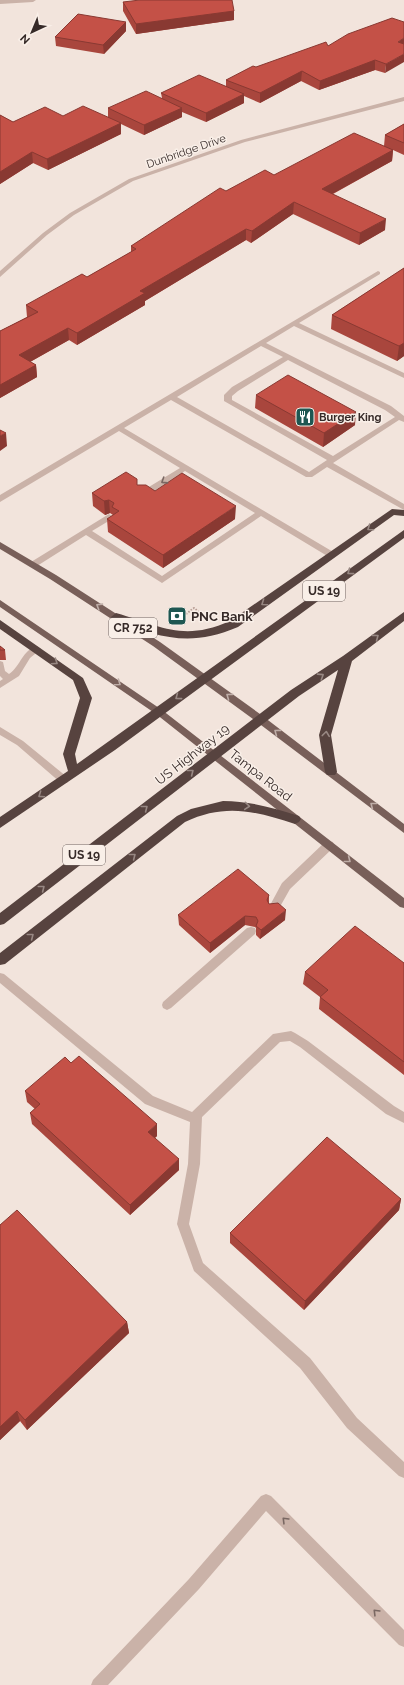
<svg xmlns="http://www.w3.org/2000/svg" width="404" height="1685" font-family="Raleway,sans-serif">
	<rect width="100%" height="100%" fill="#f2e4dc"/>
	<g fill="none" stroke-linecap="round" stroke-linejoin="round">
		<path stroke="#b59b92" stroke-width="2" stroke-dasharray="1.5 1.5" stroke-linecap="butt" d="M186,614L194,608L200,613"/>
		<path fill="#cab2a8" fill-rule="evenodd" d="M0,0H36L33,2L0,4Z
			M404,97V101L245,142L133,181L74,215L47,235L0,277V271L43,233L70,213L129,179L241,140Z
			M378,271L380,272V274L299,323L404,373V378L294,326L266,343L391,406L404,416V422L399,420L333,463L404,504V510L327,467L312,477H306L171,400L124,428L335,553V557H329L261,516L162,583L86,535L37,566H31V562L109,514L113,517L112,519L92,531L162,576L255,513L185,471L145,497H139V493L180,468L119,431L0,502V495ZM261,346L283,357L232,387L224,395V401L327,460L309,472L177,397ZM288,360L385,410L395,417L333,456L232,400V396L238,391Z
			M37,646L41,649L30,658L19,676L0,688V681L3,679L0,676V661L3,662L5,671L9,674C21,666 22,650 37,646Z
			M0,727L23,741L67,777L69,780L67,783H61L17,745L0,735Z
			M329,841L333,842L334,845L333,848L290,889L277,912H269L268,909L282,883L325,842Z
			M251,927L255,928L256,931L255,934L171,1008L167,1010L163,1008L162,1005L163,1002L247,928Z
			M0,973L4,974L153,1096L192,1112L273,1034L291,1031L295,1033L308,1041L394,1106L404,1112V1123L386,1114L300,1047L290,1041L280,1042L202,1117L200,1164L189,1224L203,1263L310,1358L357,1418L404,1462V1478L399,1476L347,1428L300,1368L194,1271L177,1224L188,1164L190,1122L145,1104L0,983Z
			M266,1494L271,1496L404,1630V1647L399,1645L266,1511L199,1589L108,1685H91L93,1680L189,1579L261,1496Z"/>
		<path fill="#785f59" fill-rule="evenodd" d="M0,542L56,575L160,642L260,714L404,824V833L253,719L153,646L50,579L0,549Z
			M0,600L162,710L404,898V908L400,907L156,714L0,607Z"/>
		<path fill="#57433f" fill-rule="evenodd" d="M392,509L404,510V516L394,515L238,627C189,648 160,637 112,620L111,617L116,613C161,626 183,642 230,621Z
			M404,530V538L115,750L0,828V817L68,771L63,754L80,698L73,680L0,629V620L83,678L92,698L75,754L77,764Z
			M404,612V621L352,661L331,735L337,772L335,775H327L325,772L319,735L338,670L299,696L4,924L0,925V913L291,690L343,656Z
			M223,801C250,801 274,808 299,816L301,819L299,822L295,824C255,811 225,803 185,822L5,964L0,965V953L177,816L191,809Z"/>
	</g>
	<path fill="#a9463d" d="M123,2L234,11V20L136,34L123,11Z
		M392,18L385,73L375,70L319,90L301,81L260,103L244,96V103L206,122L182,112V117L144,135L121,124V134L48,170L33,163L0,184V115L13,122L63,116L108,118V108L162,98L161,93L226,86V80L256,67L328,46Z
		M126,22V31L104,54L56,46L55,37Z
		M404,124V155L393,150L392,161L333,194L385,230L359,245L293,214L251,243L246,240L145,301V305L77,345L69,340L30,362L36,365L37,377L0,398V331L27,317L26,305L87,277L131,252V246L226,191L274,175L384,146L385,135Z
		M404,268V356L397,361L331,329L332,315Z
		M256,395L355,425L323,447L255,408Z
		M138,485L155,491L235,519L163,568L108,532L107,519L113,515L110,513L105,515L93,506L92,493Z
		M0,646L5,650L6,660H0Z
		M269,895V904L285,920L260,939L256,935V928L255,927L245,925L210,953L179,925L178,915Z
		M404,963V1075L319,1009L320,997L303,984L305,972Z
		M25,1091L157,1136L155,1138L179,1170L130,1215L32,1124L30,1113L35,1109L27,1102Z
		M401,1199L399,1210L304,1310L230,1243V1233Z
		M0,1225L127,1322L129,1333L27,1430L20,1421L0,1440Z"/>
	<path fill="#893932" d="M234,11V20L136,34V24Z
		M126,22V31L104,54L103,45Z
		M404,38V47L398,42Z
		M404,54V62L385,73L386,64Z
		M375,60V70L319,90L320,81Z
		M302,71L301,81L260,103V93Z
		M244,94V103L206,122V113Z
		M182,108V117L144,135V125Z
		M121,123V134L48,170L47,159Z
		M393,150L392,161L321,200L322,189Z
		M32,152L33,163L0,184V172Z
		M294,202L293,214L251,243L252,231Z
		M386,219L385,230L359,245L360,233Z
		M246,229V240L145,301V305L77,345V333L140,291Z
		M68,328L69,340L21,367L19,355Z
		M404,343V356L397,361L399,346Z
		M36,365L37,377L0,398V385Z
		M356,412L355,425L323,447L324,433Z
		M6,433L7,446L0,451V436Z
		M109,500L110,513L105,515L104,501Z
		M236,506L235,519L163,568V555Z
		M286,910L285,920L260,939L261,930Z
		M245,916V925L210,953V943Z
		M157,1124V1136L149,1143L148,1132Z
		M179,1159V1170L130,1215V1205Z
		M401,1199L399,1210L304,1310L305,1301Z
		M127,1322L129,1333L27,1430L25,1420Z
		M17,1411L20,1421L0,1440V1427Z"/>
	<path fill="#c45147" stroke="#893932" d="M140,0H232L234,11L136,24L123,2Z
		M78,14L126,22L103,45L55,37Z
		M392,18L404,22V38L398,42L404,44V54L386,64L375,60L320,81L302,71L260,93L226,80L253,66L256,67L326,42L328,46L348,34Z
		M199,75L244,94L206,113L161,93Z
		M146,91L182,108L144,125L108,108Z
		M83,106L121,123L47,159L32,152L0,172V115L13,122L45,107L63,116Z
		M404,124V143L385,135Z
		M354,133L393,150L322,189L386,219L360,233L294,202L252,231L246,229L140,291L145,293L77,333L68,328L19,355L36,365L0,385V331L38,312L26,305L82,274L87,277L136,249L131,246L220,188L226,191L265,170L274,175Z
		M404,268V343L399,346L332,315Z
		M288,375L356,412L324,433L256,395Z
		M0,430L6,433L0,436Z
		M126,472L137,479V485H146L155,491L182,473L236,506L163,555L107,519L119,511L112,507L114,503L109,500L104,501L92,493Z
		M0,646L5,650H0Z
		M238,869L269,895L267,900L269,904L278,903L286,910L261,930L256,926L258,921L256,917L245,916L210,943L178,915Z
		M355,926L404,963V1062L320,997L328,990L305,972Z
		M79,1056L157,1124L148,1132L179,1159L130,1205L30,1113L40,1104L25,1091L65,1057L71,1063Z
		M327,1137L401,1199L305,1301L230,1233Z
		M17,1210L127,1322L25,1420L17,1411L0,1427V1225Z"/>
	<defs><path id="oneway-chevron" d="M-2-3.5L2.5 0L-2 3.5" fill="none" stroke-width="1.6" stroke-linecap="round" stroke-linejoin="round"/></defs>
	<g stroke="#796762">
		<use href="#oneway-chevron" transform="translate(164 481) rotate(147)"/>
		<use href="#oneway-chevron" transform="translate(285 1520) rotate(-135)"/>
		<use href="#oneway-chevron" transform="translate(376 1612) rotate(-135)"/>
	</g>
	<g stroke="#988883">
		<use href="#oneway-chevron" transform="translate(370 528) rotate(145)"/>
		<use href="#oneway-chevron" transform="translate(350 572) rotate(144)"/>
		<use href="#oneway-chevron" transform="translate(264 603) rotate(145)"/>
		<use href="#oneway-chevron" transform="translate(376 637) rotate(-37)"/>
		<use href="#oneway-chevron" transform="translate(55 662) rotate(34)"/>
		<use href="#oneway-chevron" transform="translate(321 676) rotate(-33)"/>
		<use href="#oneway-chevron" transform="translate(178 697) rotate(143)"/>
		<use href="#oneway-chevron" transform="translate(326 734) rotate(-83)"/>
		<use href="#oneway-chevron" transform="translate(191 772) rotate(-38)"/>
		<use href="#oneway-chevron" transform="translate(41 795) rotate(146)"/>
		<use href="#oneway-chevron" transform="translate(247 806) rotate(5)"/>
		<use href="#oneway-chevron" transform="translate(145 808) rotate(-38)"/>
		<use href="#oneway-chevron" transform="translate(133 856) rotate(-38)"/>
		<use href="#oneway-chevron" transform="translate(42 888) rotate(-38)"/>
		<use href="#oneway-chevron" transform="translate(31 936) rotate(-38)"/>
	</g>
	<g stroke="#bfaea8">
		<use href="#oneway-chevron" transform="translate(99 606) rotate(-148)"/>
		<use href="#oneway-chevron" transform="translate(118 683) rotate(35)"/>
		<use href="#oneway-chevron" transform="translate(229 696) rotate(-144)"/>
		<use href="#oneway-chevron" transform="translate(277 732) rotate(-143)"/>
		<use href="#oneway-chevron" transform="translate(373 805) rotate(-142)"/>
		<use href="#oneway-chevron" transform="translate(348 860) rotate(38)"/>
	</g>
	<defs>
		<g id="restaurant-square" transform="scale(1)"><rect x="-9" y="-9" width="18" height="18" rx="4" fill="#1e5752" stroke="#f9efe8"/><path d="M-5-6h1v4h1v-4h1v4h1v-4h1v5L-1.5 .5V6h-2V.5L-5-1ZM5-6V6H3V1.5H1.5Q1.5-4 5-6Z" fill="#fff"/></g>
		<g id="bank-square" transform="scale(1)"><rect x="-9" y="-9" width="18" height="18" rx="4" fill="#1e5752" stroke="#f9efe8"/><path d="M-6-4H6V4H-6ZM0-2.3a2.3 2.3 0 1 0 0 4.6a2.3 2.3 0 1 0 0-4.6Z" fill="#fff"/></g>
	</defs>
	<g fill-rule="evenodd">
		<use href="#restaurant-square" x="305" y="417"/>
		<use href="#bank-square" x="177" y="616"/>
	</g>
	<g text-anchor="middle" stroke-width="3" stroke-linejoin="round" paint-order="stroke">
		<g font-size="11" fill="#362a28" stroke="#f9efe8">
			<text transform="translate(186 151) rotate(-19)" y="4">Dunbridge Drive</text>
		</g>
		<g font-size="11" font-weight="bold" fill="#362a28" stroke="#f9efe8" text-anchor="start">
			<text x="319" y="421">Burger King</text>
		</g>
		<g fill="#f9efe8" stroke="#706562" stroke-width="1">
			<rect x="303" y="581" width="42" height="20" rx="3"/>
			<rect x="109" y="618" width="48" height="20" rx="3"/>
			<rect x="63" y="845" width="42" height="20" rx="3"/>
		</g>
		<g font-size="12" font-weight="bold" fill="#362a28">
			<text x="324" y="595">US 19</text>
			<text x="133" y="632">CR 752</text>
			<text x="84" y="859">US 19</text>
		</g>
		<g font-size="13" font-weight="bold" fill="#362a28" stroke="#f9efe8" text-anchor="start">
			<text x="191" y="621">PNC Bank</text>
		</g>
		<g font-size="13" fill="#362a28" stroke="#f9efe8">
			<text transform="translate(192 754) rotate(-38)" y="5">US Highway 19</text>
			<text transform="translate(261 775) rotate(38)" y="5">Tampa Road</text>
		</g>
	</g>
	<g transform="translate(32 32) rotate(224)" stroke="#f9efe8" stroke-width="3" paint-order="stroke">
	<path d="M0-3L7 15L0 10L-7 15Z" fill="#362a28"/>
	<text y="-6" font-size="11" font-weight="bold" text-anchor="middle" fill="#362a28">N</text>
	</g>
</svg>
